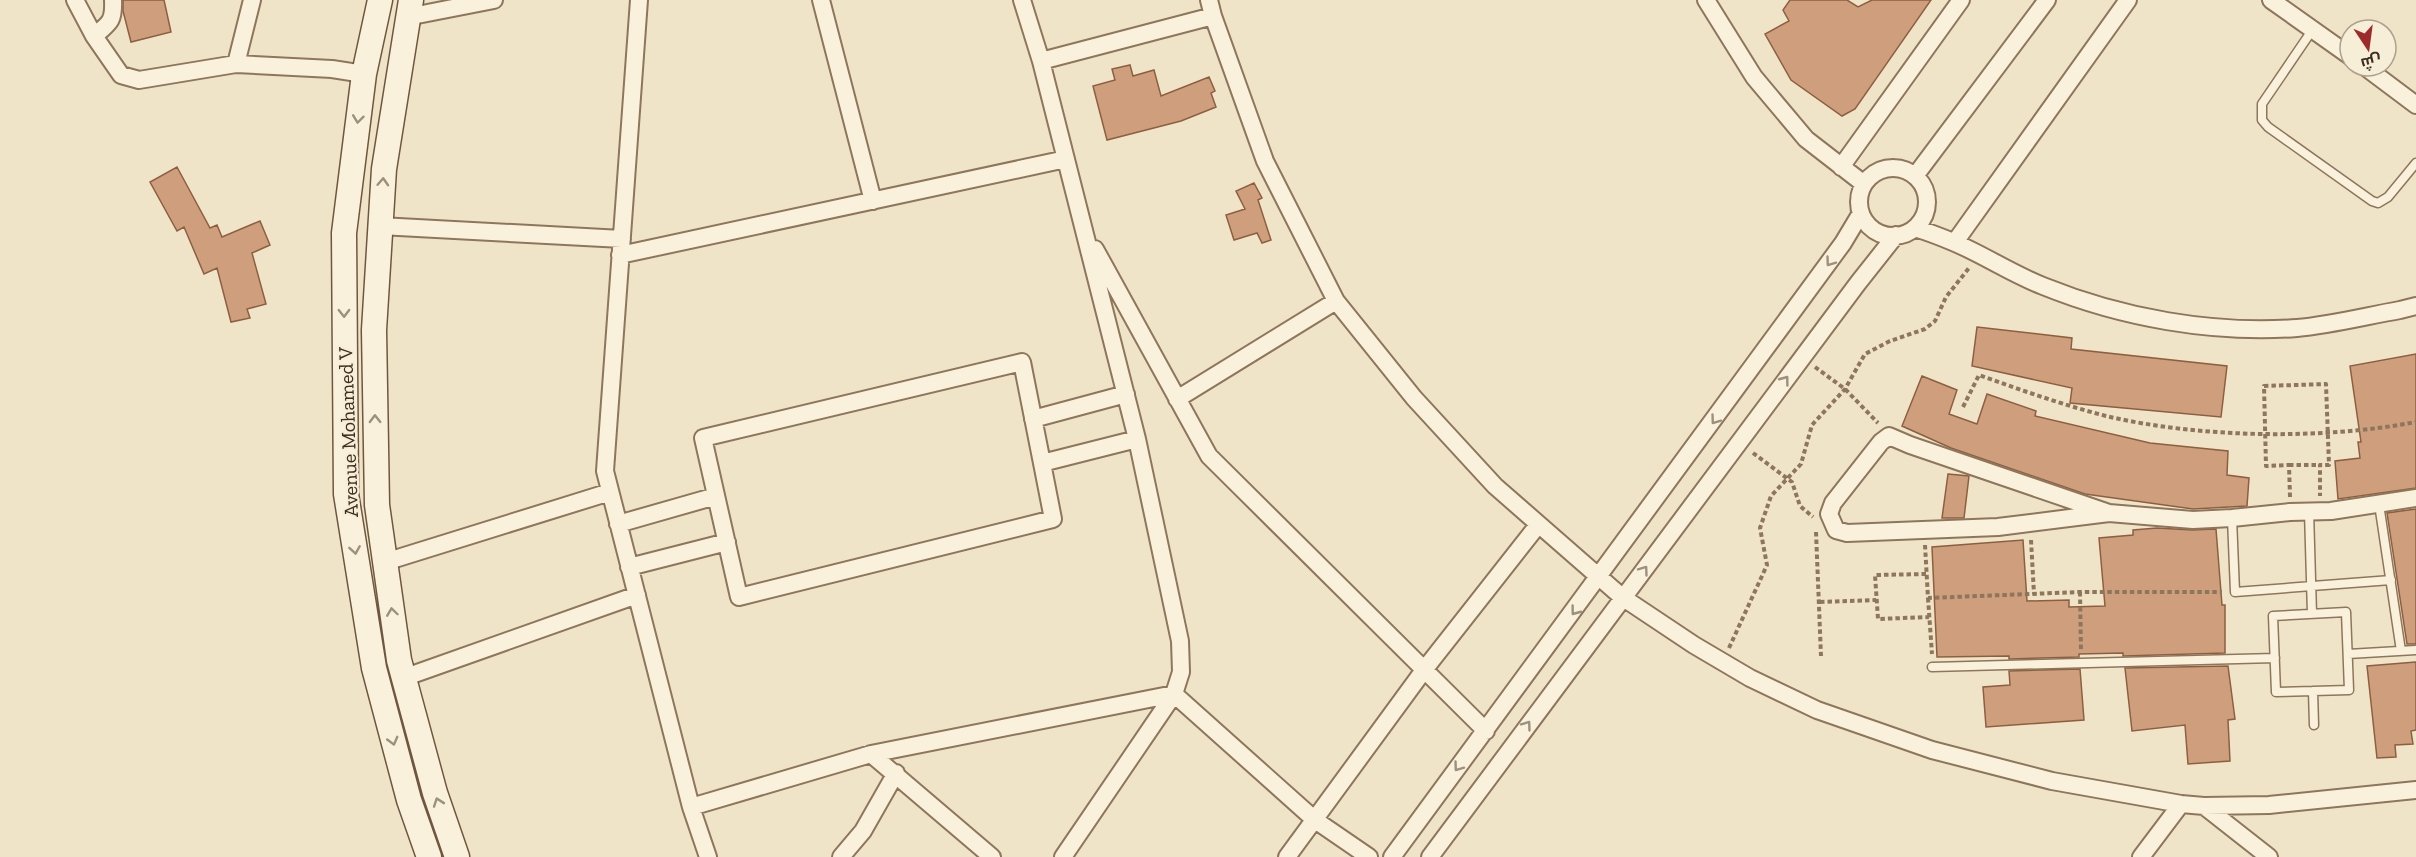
<svg xmlns="http://www.w3.org/2000/svg" width="2416" height="857" font-family="'Zilla Slab',Cairo,serif">
	<rect width="100%" height="100%" fill="#f0e4c8"/>
	<path fill="#cf9f7d" stroke="#8d5f41" stroke-width="1.5" d="M123,0H164L171,32L131,42L123,11Z
		M1790,0H1847L1858,7L1872,0H1931L1855,109L1842,116L1791,80L1765,34L1789,21L1783,10Z
		M1130,65L1133,76L1154,70L1161,96L1209,77L1215,91L1211,93L1216,107L1181,121L1107,140L1093,86L1115,80L1112,69Z
		M177,167L210,228L217,225L222,237L260,221L270,245L252,253L266,304L247,309L250,318L231,322L217,268L204,274L184,227L177,231L150,182Z
		M1254,183L1262,198L1258,200L1271,240L1262,243L1257,233L1234,240L1226,215L1245,209L1236,191Z
		M1977,327L2072,338L2071,349L2227,366L2221,417L2070,403L2072,388L1972,366Z
		M2416,354V488L2338,499L2335,461L2360,458L2358,442H2361L2350,366Z
		M1922,376L1957,390L1949,414L1977,424L1987,394L2036,411L2035,416L2150,443L2228,451L2227,475L2249,478L2247,506L2193,509L2085,494L1951,448L1902,426Z
		M1948,474L1969,476L1964,518H1942Z
		M2416,509V644H2407L2387,513Z
		M2157,528L2192,530L2216,529L2222,605H2225V653L2123,656V653L2079,654V657L2009,659V656L1937,657L1932,547L2023,540L2027,601L2069,600V607L2105,606L2099,538L2133,535V530Z
		M2416,662V730L2411,731L2413,744L2395,745L2396,757L2377,758L2367,666Z
		M2228,666L2235,719L2228,720L2230,761L2188,764L2185,725L2132,731L2125,668Z
		M2080,669L2084,720L1986,727L1983,687L2010,685L2009,671Z"/>
	<g fill="none" stroke-linecap="round" stroke-linejoin="round">
		<g stroke="#8d765c" stroke-width="11">
			<path id="lane" d="M2313,29L2262,104V120L2268,127L2372,201L2378,203L2388,197L2416,163
				M2379,504L2401,651
				M2309,511L2312,614
				M2232,518L2235,592L2391,580
				M2348,654L2416,650
				M1932,667L2275,658
				M2313,691L2276,692L2273,616L2346,612L2349,690L2313,691L2314,725"/>
		</g>
		<g stroke="#8d765c" stroke-width="20">
			<path id="street" d="M75,0L94,36
				M113,0C114,21 110,23 94,36L121,75L139,80L236,64L332,69L364,74
				M639,0L605,471L691,807L708,857
				M821,0L873,201
				M1022,0L1041,61L1137,439L1180,641L1181,672L1174,694L1063,857
				M1209,0L1213,16L1265,161L1336,301L1414,398L1495,486L1622,597L1694,645L1750,678L1817,710L1932,750L2052,781L2181,804L2204,806L2269,805L2416,790
				M1706,0L1754,77L1806,139L1864,184
				M2271,0L2350,56
				M407,17L494,0
				M1041,61L1213,16
				M236,64L252,0
				M2364,66L2416,105
				M1841,167L1961,0
				M1859 202a34 34 0 1 1 68 0a34 34 0 1 1-68 0Z
				M1915,176L2047,0
				M380,226L622,239
				M1915,228C1928,232 1941,237 1953,242C1984,255 2012,274 2043,286C2122,318 2212,334 2297,328C2331,325 2366,316 2400,310L2416,306
				M1955,242L2128,0
				M1095,249L1209,456L1486,731
				M620,255L1066,159
				M1177,399L1336,301
				M1033,419L1126,394
				M1042,463L1022,362L703,438L739,597L1053,519L1042,463L1137,439
				M2109,513L1910,445L1889,436L1881,442L1833,503L1829,514L1836,530L1847,533L1998,527L2109,513L2193,520L2232,518L2290,512L2331,511L2416,498
				M618,524L716,496
				M385,562L610,492
				M629,567L727,542
				M403,678L637,595
				M871,754L992,857
				M2204,806L2269,857
				M691,807L871,754L1174,694L1315,820L1369,857
				M841,857L863,831L896,773
				M1287,857L1424,670L1538,525
				M1392,857L1843,243L1861,213
				M1430,857L1858,283L1896,235
				M2141,857L2181,804"/>
		</g>
		<g stroke="#6f573f" stroke-width="27">
			<path id="secondary" d="M380,0L364,74L344,233L346,494L374,668L409,800L429,857
				M411,0L384,169L374,330L377,505L399,660L435,793L457,857"/>
		</g>
		<path stroke="#8d765c" stroke-width="4" stroke-dasharray="4.5 3" stroke-linecap="butt" d="M1815,367L1845,389L1878,423
			M1963,407L1979,375C2021,390 2063,405 2106,416C2200,438 2321,440 2416,422
			M1753,453L1792,482L1800,506L1813,517
			M2289,465H2320
			M2290,497L2289,465L2266,466L2264,386L2326,384L2329,465H2320V496
			M1816,532L1821,656
			M2031,540L2034,594
			M1925,545L1928,598L2080,592H2222
			M1926,574L1875,575L1878,619L1929,617
			M2080,592L2081,652
			M1928,598L1932,654
			M1820,602L1876,600
			M1729,648L1767,565L1760,528L1771,496L1801,464L1812,425L1845,389L1865,354L1890,341L1925,329L1935,321L1946,297L1969,268"/>
		<use href="#lane" stroke="#faf1dc" stroke-width="8"/>
		<use href="#street" stroke="#faf1dc" stroke-width="16"/>
		<use href="#secondary" stroke="#faf1dc" stroke-width="24"/>
	</g>
	<defs><path id="oneway-chevron" d="M-2-3.5L2.5 0L-2 3.5" fill="none" stroke-width="1.6" stroke-linecap="round" stroke-linejoin="round" transform="scale(1.5)"/></defs>
	<g stroke="#9c907e">
		<use href="#oneway-chevron" transform="translate(358 119) rotate(97)"/>
		<use href="#oneway-chevron" transform="translate(383 182) rotate(-87)"/>
		<use href="#oneway-chevron" transform="translate(1830 262) rotate(126)"/>
		<use href="#oneway-chevron" transform="translate(344 313) rotate(89)"/>
		<use href="#oneway-chevron" transform="translate(1785 380) rotate(-53)"/>
		<use href="#oneway-chevron" transform="translate(375 419) rotate(-91)"/>
		<use href="#oneway-chevron" transform="translate(1715 420) rotate(126)"/>
		<use href="#oneway-chevron" transform="translate(355 550) rotate(81)"/>
		<use href="#oneway-chevron" transform="translate(1644 570) rotate(-54)"/>
		<use href="#oneway-chevron" transform="translate(1575 611) rotate(127)"/>
		<use href="#oneway-chevron" transform="translate(392 612) rotate(-98)"/>
		<use href="#oneway-chevron" transform="translate(1527 725) rotate(-54)"/>
		<use href="#oneway-chevron" transform="translate(393 741) rotate(75)"/>
		<use href="#oneway-chevron" transform="translate(1458 767) rotate(126)"/>
		<use href="#oneway-chevron" transform="translate(438 802) rotate(-109)"/>
	</g>
	<g text-anchor="middle" stroke-width="4.5" stroke-linejoin="round" paint-order="stroke">
		<g font-size="20" fill="#3d2e20" stroke="#f7eed8">
			<text transform="translate(348 432) rotate(-92)" y="7">Avenue Mohamed V</text>
		</g>
	</g>
	<g transform="translate(2368 48) rotate(167)"><circle r="28" fill="#f7eed8" stroke="#ada18e" stroke-width="1.5"/>
	<path d="M0-4.5L10 22L0 15L-10 22Z" fill="#9e2a2b"/>
	<text y="-9" font-size="16" font-weight="bold" text-anchor="middle" fill="#3d2e20">ش</text>
	</g>
</svg>
